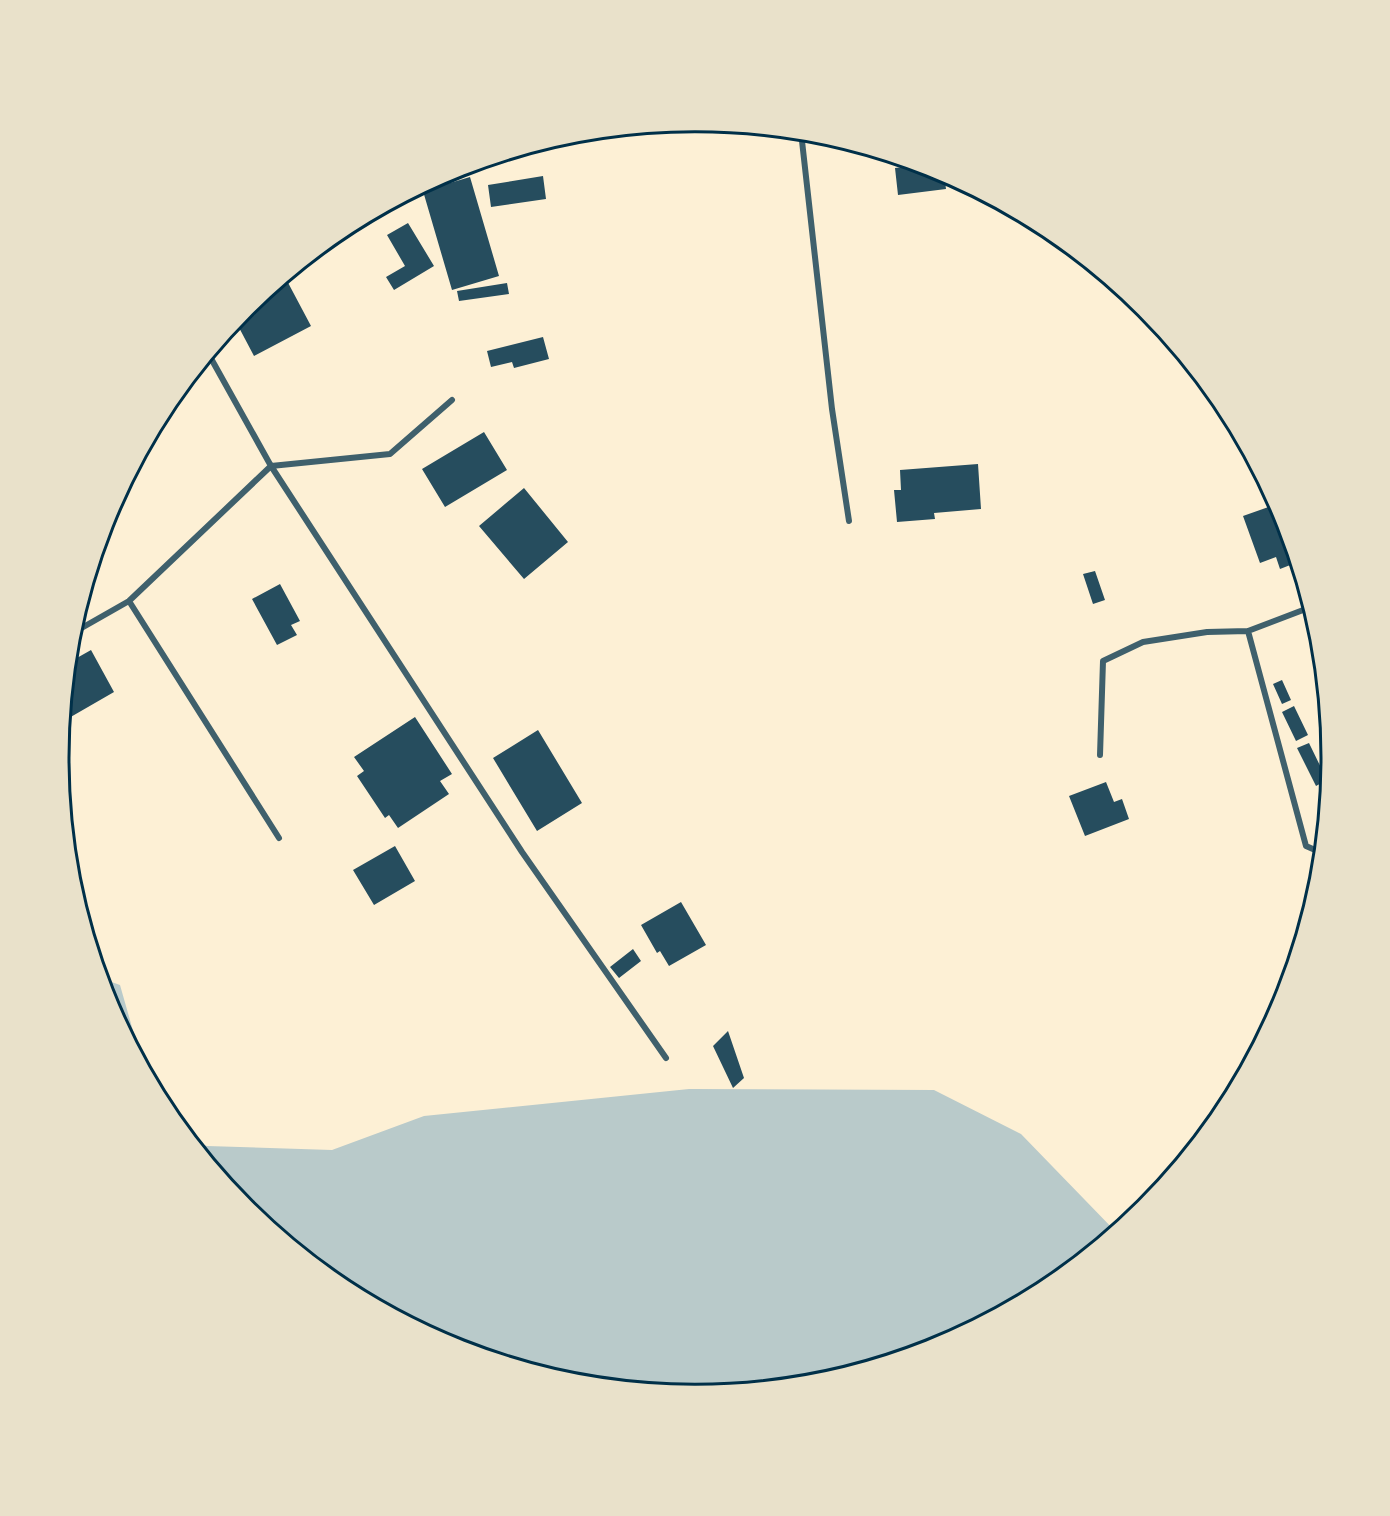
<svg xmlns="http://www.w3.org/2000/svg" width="1390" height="1516" font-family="'Nunito Sans',sans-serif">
	<rect width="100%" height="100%" fill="#fdf0d5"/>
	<path fill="#b9caca" d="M100,978L120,985L145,1073L107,1001Z
		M689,1089L934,1090L1021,1134L1116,1232L1048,1287L938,1346L819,1382L695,1394L571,1382L451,1346L341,1287L245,1208L189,1140L207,1146L332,1150L424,1116Z"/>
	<path fill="#264d5e" d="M921,165L944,173L946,189L898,195L895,168Z
		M543,176L546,199L491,207L488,185Z
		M470,177L499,276L452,290L423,191Z
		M408,223L434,266L394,290L386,277L405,266L387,235Z
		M285,277L311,326L254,356L235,320L245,308L278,281Z
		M507,283L509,294L459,301L457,291Z
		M543,337L549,359L514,368L512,362L491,367L487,351Z
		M484,432L507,470L445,507L422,469Z
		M978,464L981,509L934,513L935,519L897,522L894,490H901L900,470Z
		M524,488L568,542L524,579L479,526Z
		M1277,504L1283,515L1298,562L1280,569L1276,557L1260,563L1243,516Z
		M1095,571L1105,600L1093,604L1083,574Z
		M280,584L300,621L291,625L297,635L277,645L252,599Z
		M91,650L114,692L62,722L68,663Z
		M1282,680L1291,700L1282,704L1273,684Z
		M1294,706L1308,735L1296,741L1282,712Z
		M415,717L452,774L440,781L449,794L398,828L389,815L385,818L357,776L364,771L354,757Z
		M538,730L582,803L537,831L493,758Z
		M1309,743L1327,780L1316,786L1297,748Z
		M1106,782L1114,802L1122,799L1129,819L1085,836L1069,796Z
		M395,846L415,881L374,905L353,870Z
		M681,902L706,945L669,966L660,951L657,953L641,925Z
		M633,949L641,961L619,978L610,967Z
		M728,1031L744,1078L733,1088L713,1046Z"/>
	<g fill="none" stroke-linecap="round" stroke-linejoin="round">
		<path stroke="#3f606c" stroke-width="6" d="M801,132L832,409L849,521
			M208,353L271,466L522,852L666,1058
			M129,601L279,838
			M1248,631L1306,846L1322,853
			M71,634L129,601L271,466L390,454L452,400
			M1100,755L1103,661L1143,642L1207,632L1248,631L1311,607"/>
	</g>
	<path d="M0 0H1390V1516H0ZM69 758a626 626 0 1 1 1252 0a626 626 0 1 1-1252 0Z" fill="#e9e1ca" fill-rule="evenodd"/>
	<path fill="none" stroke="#003049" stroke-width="3" d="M69 758a626 626 0 1 1 1252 0a626 626 0 1 1-1252 0Z"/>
</svg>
